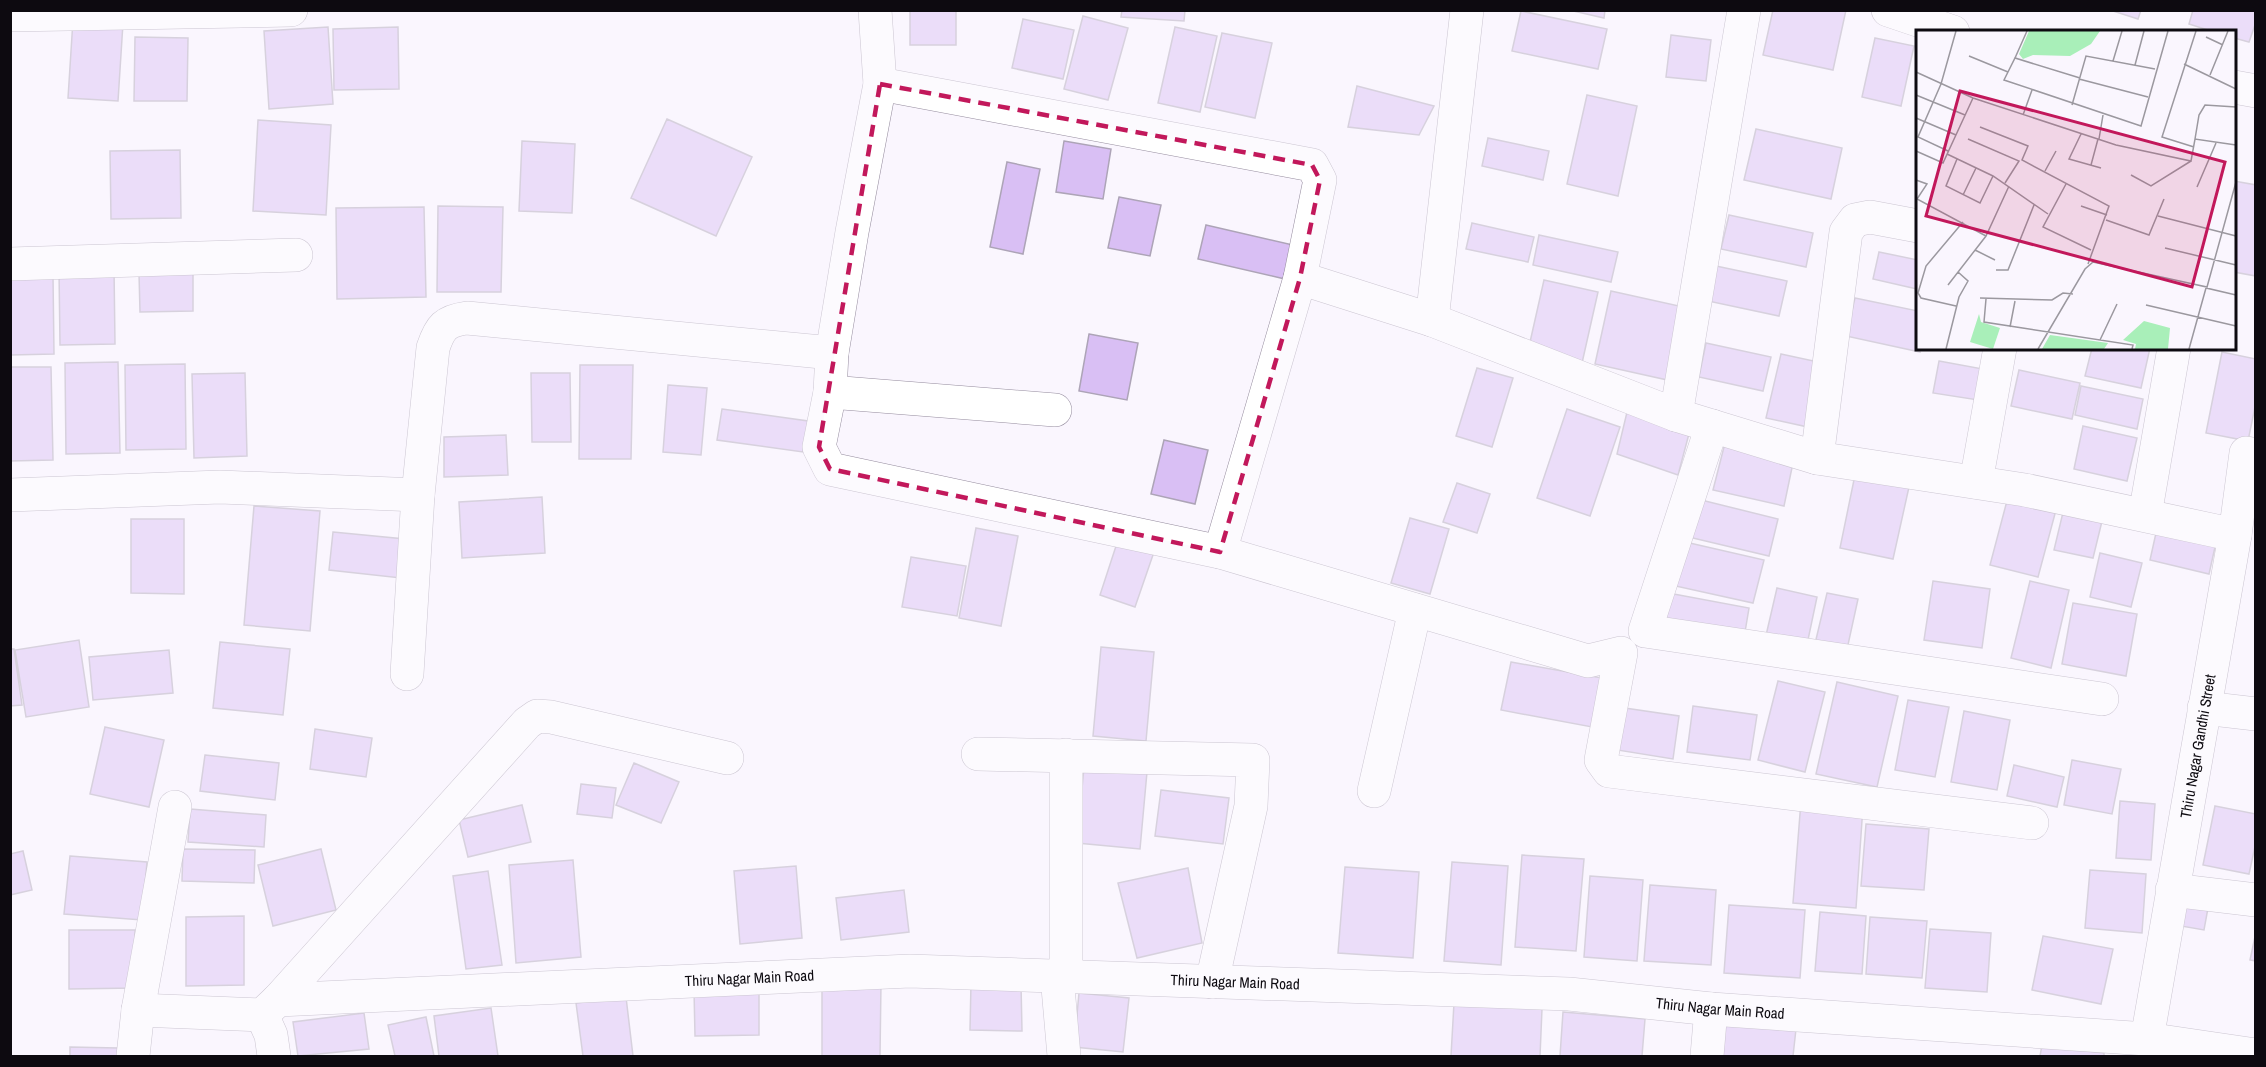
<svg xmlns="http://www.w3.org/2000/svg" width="2266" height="1067" font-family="'Archivo Narrow',sans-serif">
	<rect width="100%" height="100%" fill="#faf6fe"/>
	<path fill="#d9bff4" stroke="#ada4b7" stroke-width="1.5" d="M910,10H956V45H910Z
		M1122,10H1185L1184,21L1121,17Z
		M1569,10H1605L1604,18Z
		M1773,10H1846L1833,70L1763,55Z
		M2110,10H2141L2138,19Z
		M2193,10H2256V22L2249,42L2234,38V32H2214L2189,24Z
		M1521,11L1607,29L1598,69L1512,51Z
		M1083,16L1128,28L1108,100L1064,89Z
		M1023,19L1074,30L1063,79L1012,68Z
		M73,20L123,23L118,101L68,98Z
		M328,27L333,104L269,109L264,31Z
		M398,27L399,89L334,90L333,29Z
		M1175,27L1217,36L1200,112L1158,103Z
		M1222,33L1272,43L1255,118L1205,107Z
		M1671,35L1711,40L1706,81L1666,77Z
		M135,37L188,38L187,101H134Z
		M1875,38L1914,46L1901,106L1862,97Z
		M1357,86L1434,106L1419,135L1348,127Z
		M1587,95L1637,106L1618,196L1567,184Z
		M667,119L752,157L716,236L631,198Z
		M258,120L331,125L326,215L253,211Z
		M1756,129L1842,148L1831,199L1744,180Z
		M1488,138L1549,151L1543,180L1482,166Z
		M522,141L575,144L572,213L519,211Z
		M1064,141L1111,149L1103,199L1056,192Z
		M180,150L181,218L111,219L110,151Z
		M1007,162L1040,169L1023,254L990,247Z
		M2234,181L2256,185V276L2234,272Z
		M1119,197L1161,205L1150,256L1108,248Z
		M438,206L503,207L501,292H437Z
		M424,207L426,297L337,299L336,208Z
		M1729,215L1813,233L1806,267L1721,249Z
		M1472,223L1534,237L1528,262L1466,249Z
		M1206,225L1293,245L1285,279L1198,259Z
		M1539,235L1618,252L1611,282L1533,265Z
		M1879,252L1918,260L1917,289L1873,279Z
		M1716,266L1787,281L1779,316L1708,301Z
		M114,268L115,344L60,345L59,269Z
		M193,272V311L140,312L139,273Z
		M53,276L54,354L10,355V277Z
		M1544,280L1598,292L1582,363L1528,351Z
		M1611,291L1688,308L1672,381L1595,364Z
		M1855,298L1918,311L1920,352L1846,336Z
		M1089,334L1138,343L1127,400L1079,391Z
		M1706,343L1771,357L1763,391L1699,377Z
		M2092,348H2150L2141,388L2085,376Z
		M2222,352L2256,359V402L2248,441L2206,433Z
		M1781,354L1823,363L1808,427L1766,418Z
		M1939,361L1983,369L1978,400L1933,393Z
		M118,362L120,453L66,454L65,363Z
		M185,364L186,449L126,450L125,365Z
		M580,365H633L631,459H579Z
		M10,367H51L53,460L10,461Z
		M1477,368L1513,378L1492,447L1456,436Z
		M2019,370L2080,383L2072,419L2011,406Z
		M245,373L247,456L194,458L192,374Z
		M531,373H570L571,442H532Z
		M668,385L707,388L701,455L663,452Z
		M2081,386L2143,399L2137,429L2075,415Z
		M1628,408L1690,430L1678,475L1617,454Z
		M722,409L808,421L803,452L717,440Z
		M1567,409L1620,427L1590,516L1537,498Z
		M2083,426L2137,438L2127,481L2074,469Z
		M506,435L508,475L444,477V437Z
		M1164,440L1208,450L1195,504L1151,494Z
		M1725,443L1794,458L1784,506L1713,490Z
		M1855,475L1909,487L1893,559L1840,548Z
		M1457,483L1490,494L1477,533L1443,522Z
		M542,497L545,553L462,558L459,502Z
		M1689,497L1778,519L1769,556L1680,535Z
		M2008,497L2056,510L2038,577L1990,565Z
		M2065,504L2104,513L2093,558L2054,550Z
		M254,506L320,511L310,631L244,625Z
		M1410,518L1449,529L1430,594L1391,583Z
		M131,519H184V594L131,593Z
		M2158,524L2217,538L2209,574L2150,560Z
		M976,528L1018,536L1001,626L959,618Z
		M333,532L405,539L401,578L329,570Z
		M1118,540L1154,552L1135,607L1100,595Z
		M1681,541L1764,560L1753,603L1671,585Z
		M2100,553L2142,563L2131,607L2090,597Z
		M911,557L966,566L957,616L902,607Z
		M1933,581L1990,589L1982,648L1924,640Z
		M2030,581L2069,590L2051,668L2011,658Z
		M1777,588L1817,597L1805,654L1764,644Z
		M1663,592L1749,608L1744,638L1658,623Z
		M1827,593L1858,599L1846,654L1814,648Z
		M2073,603L2137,614L2126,676L2062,664Z
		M79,640L89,707L26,717L15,650Z
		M220,642L290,649L283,715L213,708Z
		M1101,647L1154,652L1146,741L1093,736Z
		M10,649H14L22,705L10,706Z
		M169,650L173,693L93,700L89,657Z
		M1511,662L1602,678L1592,727L1501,710Z
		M1778,681L1825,692L1805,772L1758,760Z
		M1837,682L1898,696L1877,787L1816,774Z
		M1908,700L1949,707L1935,777L1895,770Z
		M1693,706L1757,715L1750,760L1687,752Z
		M1618,707L1679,716L1673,759L1611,749Z
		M1964,711L2010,720L1997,790L1951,782Z
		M105,727L164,740L149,807L90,794Z
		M315,729L372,738L366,777L310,769Z
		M205,755L279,763L275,800L200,791Z
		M2072,760L2121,769L2112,814L2064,805Z
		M634,763L679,782L661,823L616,805Z
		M2014,765L2064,777L2057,807L2007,796Z
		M1084,767L1147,772L1140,849L1077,843Z
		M581,784L616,788L612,818L577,814Z
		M1161,790L1229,798L1223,844L1155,836Z
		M1801,801L1863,806L1856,908L1793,903Z
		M2120,801L2155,804L2151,860L2116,858Z
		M522,805L531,842L468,857L459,820Z
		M2215,806L2256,814V842L2249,874L2203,865Z
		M190,809L266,815L264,847L188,842Z
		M1866,824L1929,829L1924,890L1861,886Z
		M183,849L255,850L254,883L182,881Z
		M321,849L336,910L273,926L258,865Z
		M23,851L32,890L10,895V854Z
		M1522,855L1584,859L1576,951L1515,947Z
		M70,856L147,862L142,920L64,914Z
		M573,860L581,957L516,963L509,865Z
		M1452,862L1508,866L1501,965L1444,961Z
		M796,866L802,938L740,944L734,871Z
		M1345,867L1419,872L1413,958L1338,953Z
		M1188,868L1202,943L1137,958L1118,883Z
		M2090,870L2146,874L2142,933L2085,928Z
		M488,871L502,965L466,969L453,876Z
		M1590,876L1643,880L1637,961L1584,957Z
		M1650,885L1716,890L1711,965L1644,961Z
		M904,890L909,932L841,940L836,898Z
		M2188,893L2210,897L2204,930L2181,926Z
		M1729,905L1805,910L1800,978L1724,973Z
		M1820,912L1866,916L1862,974L1815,971Z
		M244,916V985L186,986V917Z
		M1870,917L1927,921L1922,978L1866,974Z
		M1930,929L1991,933L1987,992L1925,988Z
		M69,930H135V988L69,989Z
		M2256,932V961L2250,960Z
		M2043,936L2113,949L2101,1004L2032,990Z
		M822,983H881L880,1056H822Z
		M971,983L1021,984L1022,1031L970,1030Z
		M759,989V1035L695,1036L694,990Z
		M1079,993L1129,998L1123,1052L1074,1047Z
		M626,997L633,1056H583L576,1003Z
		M1454,1003L1542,1009L1540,1056H1451Z
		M491,1008L498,1056H439L434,1016Z
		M1563,1012L1645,1019L1642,1056H1560Z
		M364,1013L369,1049L298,1056L293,1022Z
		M426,1017L434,1056H395L388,1025Z
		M1722,1021L1796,1029L1793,1056H1719Z
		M2042,1045L2104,1053V1056H2040Z
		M70,1047L118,1048V1056H70Z"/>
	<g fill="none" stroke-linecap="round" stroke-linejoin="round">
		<g stroke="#958c9e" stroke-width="34">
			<g id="minor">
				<path d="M875,10L880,84L852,232L832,353L830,392L819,447L830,469L1220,552L1588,661L1621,653L1601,760L1609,771L2032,823"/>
				<path d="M1888,10L1953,32"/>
				<path d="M10,15L291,10"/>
				<path d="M880,84L1312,165L1320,180L1300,278L1220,552"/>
				<path d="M2234,87L2256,91"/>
				<path d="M10,264L296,255"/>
				<path d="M1300,278L1432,320L1676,415L1817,458L2025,490L2235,535"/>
				<path d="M1432,320L1467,10"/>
				<path d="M830,392L1055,410"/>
				<path d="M1676,415L1744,10"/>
				<path d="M1712,426L1645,631L2102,699"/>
				<path d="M1817,458L1846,232L1855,220L1870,217L1918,226"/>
				<path d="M1976,482L2000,348"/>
				<path d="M10,495L220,487L418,495"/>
				<path d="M2145,515L2174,348"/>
				<path d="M407,674L418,495L433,348C440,327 445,321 467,318L832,353"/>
				<path d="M2204,708L2256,714"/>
				<path d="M978,754L1253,760L1251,806L1212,982"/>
				<path d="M1066,755V977"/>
				<path d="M1374,791L1415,610"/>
				<path d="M2172,890L2256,900"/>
				<path d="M1057,976L1064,1056"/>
				<path d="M278,1000L527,723L537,716L551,717L727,758"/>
				<path d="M138,1010L262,1015"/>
				<path id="s1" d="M2147,1039L2235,535L2246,453L2256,455"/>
				<path d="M133,1056L138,1010L175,807"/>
				<path id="s2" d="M274,1056L271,1035L262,1015L278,1000L910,971L1569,994L1711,1009L2147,1039L2256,1055"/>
				<path d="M1707,1056L1711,1009"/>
			</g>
		</g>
		<use href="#minor" stroke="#fff" stroke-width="33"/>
	</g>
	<path d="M0 0H2266V1067H0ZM880,84L1312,165L1320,180L1300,278L1220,552L830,469L819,447Z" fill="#faf6fe" fill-opacity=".55" fill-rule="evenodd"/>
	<path fill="none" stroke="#c2185b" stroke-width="4.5" stroke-dasharray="12 8" stroke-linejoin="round" d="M880,84L1312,165L1320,180L1300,278L1220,552L830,469L819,447Z"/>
	<g text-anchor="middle" stroke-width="4.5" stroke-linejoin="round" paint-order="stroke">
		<g font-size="15" fill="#0d0a10" stroke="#fff">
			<text dy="5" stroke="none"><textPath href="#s1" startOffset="297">Thiru Nagar Gandhi Street</textPath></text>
			<text dy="5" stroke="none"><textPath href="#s2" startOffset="537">Thiru Nagar Main Road</textPath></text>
			<text dy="5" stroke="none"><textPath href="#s2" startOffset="1023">Thiru Nagar Main Road</textPath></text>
			<text dy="5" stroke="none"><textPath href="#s2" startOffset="1509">Thiru Nagar Main Road</textPath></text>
		</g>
	</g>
	<g transform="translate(1916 30)">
		<rect width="320" height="320" fill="#faf6fe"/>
		<path d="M113,1H184L175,14L154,26L117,25L107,29L103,24ZM63,284L65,292L84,298L77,319L54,312ZM228,291L254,298L252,319H219L220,314L207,310ZM134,305L192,313L188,319H126Z" fill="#a9efb9"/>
		<path fill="none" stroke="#9b989f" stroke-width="1.5" d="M290,7L307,15M53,26L92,42M99,28L111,1M197,31L206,1M268,34L320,59M219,35L228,1M0,42L57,68L200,115L275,131L279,109L320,115M294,45L312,1M164,48L99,28L88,50L225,96L252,1M163,49L232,67M0,65L49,85M156,75L170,26L239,39M107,85L116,60M0,88L40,105M64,97L112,116L106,130L193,176L172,234M165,104L153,129L185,138M52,109L103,131L89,153M183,109L187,85M279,109L283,85L289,75L320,77M278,117L246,107L280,1M0,121L27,133L57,68M32,121L2,107L25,54L40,1M31,124L77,146L132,184M41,129L30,156L64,173L77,146M175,135L182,109M129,141L140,121M215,145L235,156L275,131M0,150L11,154L1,169L70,206M150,154L127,197L175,220M281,157L300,113M47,165L60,138M165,176L191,185M242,186L320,206M190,190L233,205L248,169M249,218L320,235M59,220L79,230M80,240H92L118,175M32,255L70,206L93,156M64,268L136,270L147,263L157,264M70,269L68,292L217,315L216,319M230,275L320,296M40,276L5,268L2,263L10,236L47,192M94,297L99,271M184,310L201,274M30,319L43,267L52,251L42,242M122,319L169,239L177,232L291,257L320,152M273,319L290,258L320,265"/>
		<path fill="#c2185b" fill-opacity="0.15" stroke="#c2185b" stroke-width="3" d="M44,61L309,132L276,257L10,186Z"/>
		<rect width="320" height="320" fill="none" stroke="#0d0a10" stroke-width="3"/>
	</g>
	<rect width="2266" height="1067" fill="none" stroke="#0d0a10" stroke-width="24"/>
</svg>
